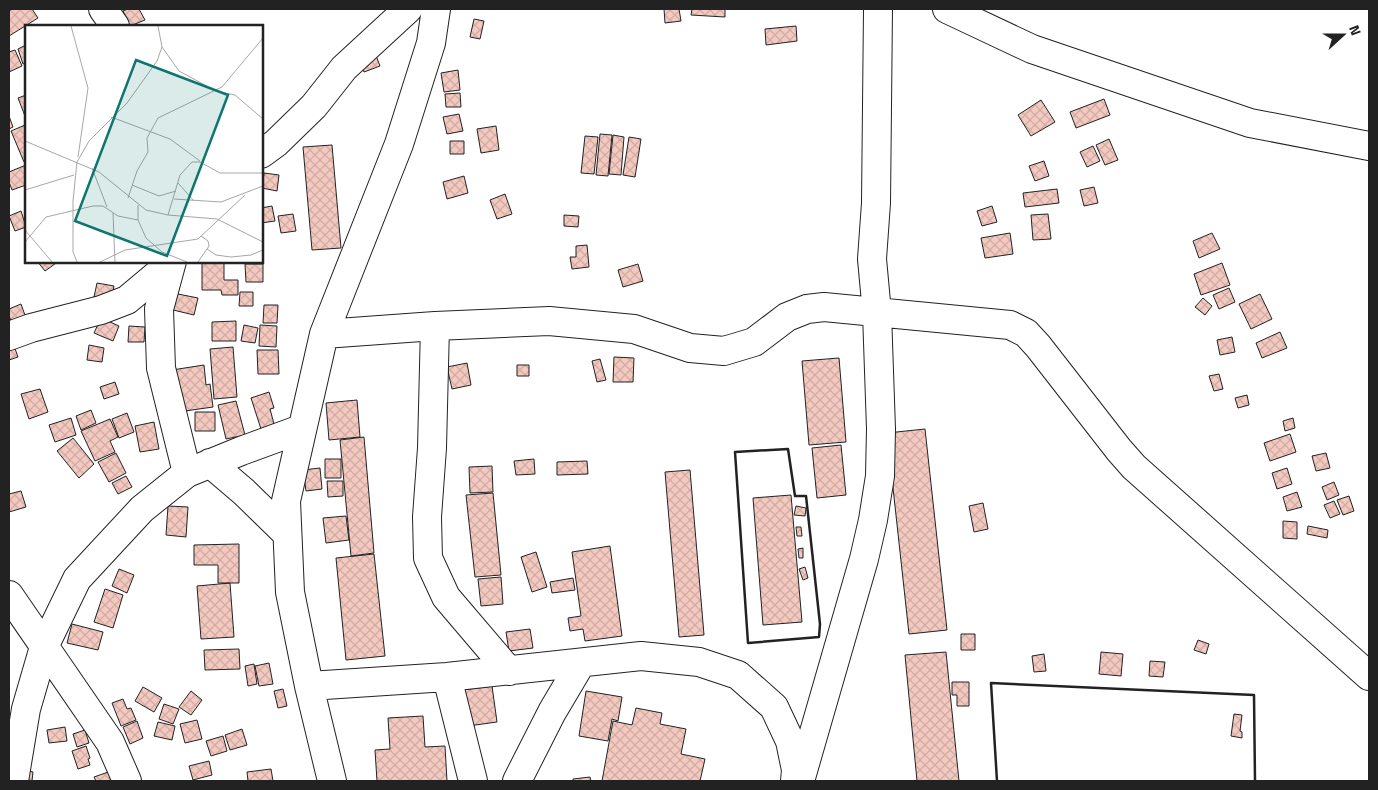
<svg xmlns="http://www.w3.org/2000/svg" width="1378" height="790" font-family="'Titillium Web',sans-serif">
	<defs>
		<pattern id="building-cross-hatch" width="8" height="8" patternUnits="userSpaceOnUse" patternTransform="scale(1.25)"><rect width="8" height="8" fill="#f3c9c0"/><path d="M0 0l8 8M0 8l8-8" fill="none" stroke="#d0aca5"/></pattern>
	</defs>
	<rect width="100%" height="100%" fill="#fff"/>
	<path fill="url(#building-cross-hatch)" stroke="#222" d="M12,9H32L38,18L9,36V11Z
		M128,9H139L145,20L130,26L123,11Z
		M664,9H679L681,21L665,23Z
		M692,9H725V17L691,15Z
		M474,19L484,21L480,39L470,37Z
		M796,26L797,41L766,45L765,29Z
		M26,45V63L23,64L18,49Z
		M15,50L22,66L9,72V52Z
		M375,53L380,66L364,72L359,60Z
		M458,70L460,90L444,92L441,73Z
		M460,93L461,107H446L445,94Z
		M26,95V115L25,116L18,98Z
		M1104,99L1110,115L1076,128L1070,112Z
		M1041,100L1055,122L1031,136L1018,115Z
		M459,114L463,131L447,134L443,117Z
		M9,116L13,127L9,129Z
		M25,125L26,161L24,162L11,131Z
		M496,126L499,150L481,153L477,129Z
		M600,134L612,135L608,176L596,175Z
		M613,135L624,137L621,175L609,174Z
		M585,136L598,137L594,174L581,173Z
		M629,137L641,139L635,177L623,175Z
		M1109,139L1118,160L1105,165L1096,145Z
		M450,141H464V154H450Z
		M332,145L341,248L312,250L303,147Z
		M1093,146L1100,161L1087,167L1080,152Z
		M1044,161L1049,176L1035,181L1029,166Z
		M26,165V185L12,190L9,182V172Z
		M264,173L279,175L277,191L262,188Z
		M464,176L468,193L447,199L443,182Z
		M1094,187L1098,203L1084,206L1080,190Z
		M1057,189L1059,203L1025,207L1023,193Z
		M505,194L512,214L497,219L490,200Z
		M272,206L275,221L261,223V208Z
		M992,206L997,222L982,226L977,211Z
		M21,211L26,227L15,231L9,216Z
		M293,214L296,231L281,233L278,216Z
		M1048,214L1051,239L1033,240L1031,215Z
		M564,215L579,216L578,227L564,226Z
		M1010,233L1013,254L985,258L981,238Z
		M1212,233L1220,249L1199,258L1193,241Z
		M587,245L589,267L572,269L570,257H576V246Z
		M37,261H59L45,271Z
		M202,261H224V280H238V295H222L221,290H202Z
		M1222,263L1230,285L1201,295L1194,274Z
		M245,264H263V282H246Z
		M638,264L643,281L623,287L618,270Z
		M97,283L114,286L111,301L94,297Z
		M1229,288L1235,302L1219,309L1213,295Z
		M240,292H253V306H239Z
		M173,293L198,298L194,315L169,309Z
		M1260,294L1272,319L1251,329L1239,304Z
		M1203,298L1212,306L1205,315L1195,307Z
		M21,304L26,318L12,323L9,316V309Z
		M264,305H278L277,323H263Z
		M101,318L119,326L113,341L94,333Z
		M236,321V341H212V322Z
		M244,325L258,328L255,343L241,341Z
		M260,325L277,326L276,347L259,346Z
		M129,326L145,327L144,342H128Z
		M1280,332L1287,348L1262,358L1256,343Z
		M1232,337L1235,352L1220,355L1217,340Z
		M13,343L18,357L9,360V345Z
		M89,345L104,348L102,362L87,360Z
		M233,347L237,397L214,399L210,349Z
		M257,350H278L279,374H258Z
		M614,357L634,358L633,382H613Z
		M839,358L846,442L809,445L802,361Z
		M600,359L606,380L597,382L592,361Z
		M467,363L471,385L452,389L447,367Z
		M204,365L206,385L210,384L213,407L178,412L172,370Z
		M517,365H529V376H517Z
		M1219,374L1223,389L1214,391L1209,376Z
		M115,382L119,394L104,399L100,387Z
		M40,389L48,412L29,419L21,394Z
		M269,392L274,408L270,409L274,424L261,429L251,398Z
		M1247,395L1249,405L1238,408L1235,398Z
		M357,400L360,437L329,440L326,403Z
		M236,401L245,435L226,439L218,405Z
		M91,410L96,423L81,430L76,416Z
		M195,412H215V431H195Z
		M127,413L134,432L119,438L112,419Z
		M71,418L76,435L55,442L49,425Z
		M1293,418L1295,428L1285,431L1283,421Z
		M110,419L118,437L110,441L115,452L95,461L81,431Z
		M154,422L159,449L140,452L135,426Z
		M925,429L947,630L909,634L887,433Z
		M1290,434L1296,452L1270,461L1264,443Z
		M364,437L374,553L351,556L340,440Z
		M73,438L94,464L79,478L57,451Z
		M841,445L846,495L817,498L812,448Z
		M116,453L126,473L109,482L98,462Z
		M1326,453L1330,468L1316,471L1312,456Z
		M325,459H341V478H325Z
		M534,459L535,474L516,475L514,461Z
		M587,461L588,474L557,475V462Z
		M492,466L493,492L470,493L469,467Z
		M320,468L322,489L306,491L303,470Z
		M1287,468L1292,484L1277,489L1272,473Z
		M690,470L704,635L679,637L665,472Z
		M126,476L132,487L118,494L112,483Z
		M327,481H343V496L328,497Z
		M1334,482L1339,495L1327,500L1322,487Z
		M21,491L26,507L9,512V494Z
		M1297,492L1302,507L1287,511L1283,497Z
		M493,493L501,575L475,577L466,495Z
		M791,495L802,622L763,625L753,498Z
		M1349,496L1354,511L1343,515L1337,500Z
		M1334,501L1340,514L1330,518L1324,505Z
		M983,503L988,529L974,532L969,506Z
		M168,506L188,507L186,537L166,535Z
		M796,506L806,508L805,516L794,515Z
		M346,516L349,540L326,543L323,518Z
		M1283,521L1297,522V539L1283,538Z
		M1308,526L1328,530L1327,538L1307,534Z
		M796,527H801L802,536H797Z
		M239,544V583H218V565H194V545Z
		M610,546L622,636L585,641L583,629L570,631L568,618L581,616L572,552Z
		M803,548V558H799L798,549Z
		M536,552L547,587L532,592L521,557Z
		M374,554L385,656L346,660L336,558Z
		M805,567L808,578L803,580L799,569Z
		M119,569L134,575L127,593L112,586Z
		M501,577L503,604L481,606L478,579Z
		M573,578L575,590L552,593L550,582Z
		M230,583L234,637L201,639L197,586Z
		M105,589L123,595L113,628L94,622Z
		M72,624L103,632L98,650L67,643Z
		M530,629L533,648L509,651L506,632Z
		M961,634H975V650H961Z
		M1198,640L1209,644L1206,654L1194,650Z
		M239,649L240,669L205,670L204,650Z
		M946,652L959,781H917L905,655Z
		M1101,652L1123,654L1121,676L1099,674Z
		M1044,654L1046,671L1034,672L1032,656Z
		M1150,661L1165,662L1163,677L1149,676Z
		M269,663L273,684L259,686L255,666Z
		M254,664L257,684L248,686L245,666Z
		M952,682H969V706H957V695H952Z
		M492,686L497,722L468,726L463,690Z
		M143,687L162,698L154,712L135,701Z
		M283,689L287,706L278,708L274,691Z
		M191,691L202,700L191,715L179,707Z
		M586,691L622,697L618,721L612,719L608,741L579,736Z
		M123,699L127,709L131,708L136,720L121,726L112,703Z
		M164,704L179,709L173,724L159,719Z
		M636,708L662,713L660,724L686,729L681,754L705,759L700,781H602L613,721L632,725Z
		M1234,714L1242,715L1240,731L1242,732V738L1231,736Z
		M423,716L425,747L445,746L447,781H377L375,750L390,749L388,718Z
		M197,720L202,739L185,743L180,724Z
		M137,721L143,738L130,744L123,727Z
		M158,722L175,726L172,740L154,736Z
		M65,727L67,741L49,743L47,730Z
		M242,729L247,745L230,750L225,735Z
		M85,730L89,743L77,747L73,734Z
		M223,736L227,751L211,756L206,741Z
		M86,746L90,758L88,759L90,765L78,769L72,751Z
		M209,761L212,775L193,780L189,766Z
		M20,769L33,772L32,781H18Z
		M271,769L273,781H248L247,772Z
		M111,771L115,781H96L94,777Z
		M590,777L591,781H573V779Z"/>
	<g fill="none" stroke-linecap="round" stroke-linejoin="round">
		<g stroke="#222" stroke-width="30">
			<path id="minor" d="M103,9L115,26
				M947,9L1032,49L1250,123L1369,146
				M261,154L276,143L314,106L344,68L408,9
				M172,261L159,309L161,368L187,473
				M435,326L432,448L427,517L428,558L446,597L509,671
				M324,334L435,326L549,321L634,329L690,348L724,351L754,342L787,317L807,309L824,307L1010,325L1026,333L1038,346L1119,450L1134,467L1369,676
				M9,336L31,328L101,310L127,300L170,264
				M210,463L244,492L287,534
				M9,595L110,742L127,781
				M447,677L473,781
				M309,686L447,677L641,656L699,662L738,675L774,707L790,741L796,770L795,781
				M14,781L26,709L44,647L77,579L142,509L187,473L241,451L301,429
				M332,781L309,686L290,592L286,501L324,334L399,144L431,43L436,9
				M517,781L552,712L581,663
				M800,781L864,559L873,520L880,476L881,429L877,313L872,259L876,203L878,9"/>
		</g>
		<use href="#minor" stroke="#fff" stroke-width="28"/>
		<path stroke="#222" stroke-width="2.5" d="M788,449L795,496H806L820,624L819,637L748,643L735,452Z
			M997,781L991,683L1254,695L1255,781"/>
	</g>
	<g transform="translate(25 25)">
		<rect width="238" height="238" fill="#fff"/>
		<path fill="none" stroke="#a7a7a7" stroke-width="1" d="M46,1L63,63L53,132M137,22L154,46L191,66L210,70L238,94M86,92L145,114L175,136M0,116L74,147L121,185L143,190L192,194L238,217M67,143L82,182M153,158L169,176M107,160L134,171L151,166M0,165L49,150M103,173L112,146L123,127L122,113L133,93L197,62L238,13M149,174L196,177L238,161M113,180V195L121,213L137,227L162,237M88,188L90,237M143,190L155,150L167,137H175L195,148H238M0,205L27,237M0,217L21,192L68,181H78L93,191L113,195M182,224L191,230L206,232L226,230L238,225M52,237L48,227V176L52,137L64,116L102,78L132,36L137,22L133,1M75,237L100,225L173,214L220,170M173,237L184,221L183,216L176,211"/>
		<path fill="#0f766e" fill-opacity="0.15" stroke="#0f766e" stroke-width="2.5" d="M111,35L203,70L142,231L50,196Z"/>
		<rect width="238" height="238" fill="none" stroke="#222" stroke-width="2.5"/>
	</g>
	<rect width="1378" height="790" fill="none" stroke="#222222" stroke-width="20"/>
	<g transform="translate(1343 35) rotate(69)" stroke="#ffffff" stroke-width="4" paint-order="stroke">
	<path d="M0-4L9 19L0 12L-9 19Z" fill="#222222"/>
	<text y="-8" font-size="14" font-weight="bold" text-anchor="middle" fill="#222222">N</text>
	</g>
</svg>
